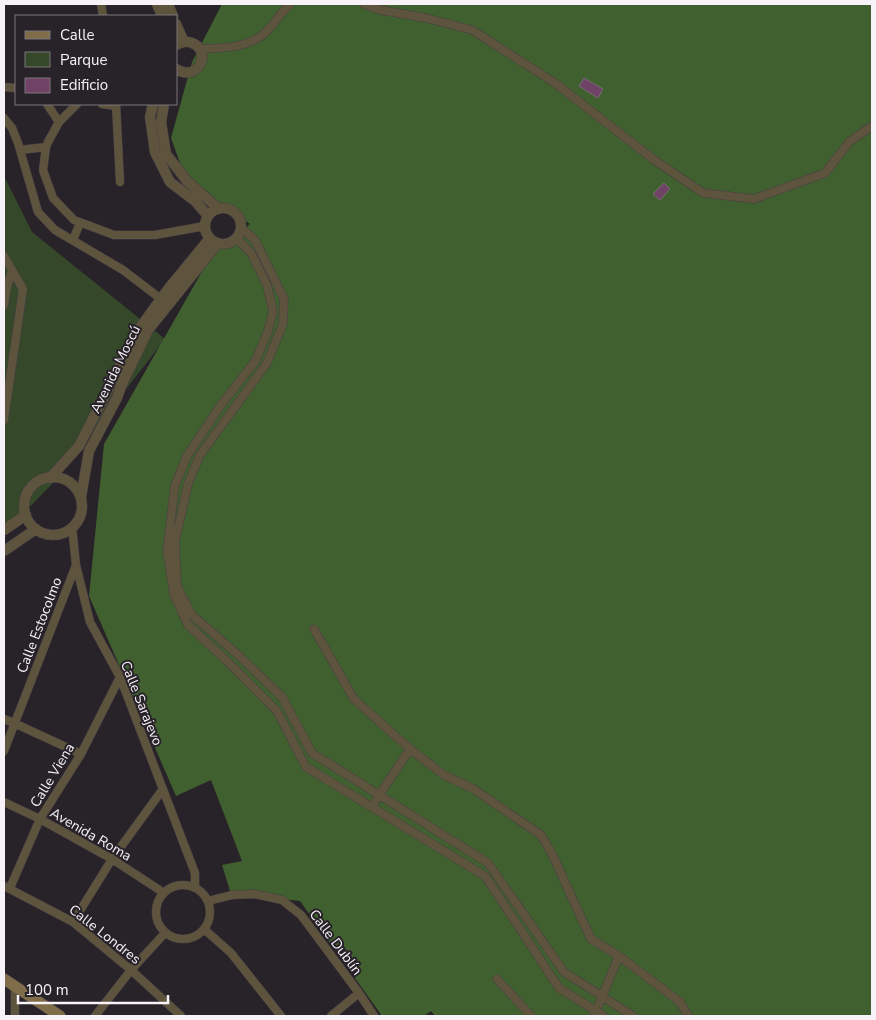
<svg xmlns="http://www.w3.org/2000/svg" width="876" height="1020" font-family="'Nunito Sans',sans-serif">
	<rect width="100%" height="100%" fill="#282229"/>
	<path fill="#35492a" d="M4,176L32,232L165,339L55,481L4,533Z"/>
	<path fill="#41602f" d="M222,4H872V1016H435L431,1011L424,1016H382L300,901L231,894L222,865L242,861L211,780L176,796L89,596L104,444L213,252L250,224L186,180L171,138L192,62Z"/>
	<path fill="#704266" stroke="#756d73" d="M584,78L603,89L598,98L579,86Z
		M664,183L670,189L660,200L653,194Z"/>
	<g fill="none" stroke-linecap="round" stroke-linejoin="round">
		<g stroke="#453f46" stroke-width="9">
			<path id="minor" d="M101,4L103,16
				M364,4L380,10L426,18L472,30L555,83L653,159L703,193L754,199L825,173L850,141L872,126
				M200,49C223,48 250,48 267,31C276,22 281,12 290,4
				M4,87L16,88
				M47,104L59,122
				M77,104L59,122L48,142L46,147L43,170L53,198L74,220L114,235H155L205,226
				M102,104L116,106
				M116,104L120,182
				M4,118L12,128L18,143L38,212L55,230L123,270L161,299
				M20,150L46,147
				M241,228L255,240L284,299L283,324L267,363L200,455L188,484L175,542L177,586L192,615L237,654L282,697L312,753L488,863L564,972L633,1016
				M236,238L251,253L267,285L273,312L268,331L256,360L221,405L187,456L175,485L167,551L174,595L188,625L228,662L277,711L306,767L485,876L559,988L604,1016
				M73,240L80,223
				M4,256L23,289L4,420
				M4,305L7,287L12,271
				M72,527L76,565L90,622L120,677L195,873V888
				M314,629L354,699L410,749L444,775L472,788L541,835L552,854L591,939L619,956L680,1002L688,1016
				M4,719L14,723L81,754
				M4,751L76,565
				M4,802L40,819L112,859L164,893
				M372,807L379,795L410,749
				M156 912a27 27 0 1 1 54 0a27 27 0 1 1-54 0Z
				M4,886L73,922L131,970L181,1016
				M10,888L40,819L81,754L120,677
				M208,901L232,895L254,894L282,900L301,915L359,993L374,1016
				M73,922L112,859L163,789
				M204,929L231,953L281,1016
				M497,979L531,1016
				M15,1016V986
				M95,1016L131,970L165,933
				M331,1016L359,993
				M594,1016L619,956"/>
		</g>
		<g stroke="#453f46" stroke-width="11">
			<path id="tertiary" d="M157,4L162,16
				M168,4L173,16
				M176,24L184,42
				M176,45C181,42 186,40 192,43C213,51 198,83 176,69
				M153,104L150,117L155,152L170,182L195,201L208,216
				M164,104L161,122L166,154L187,181L219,209
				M205 226a18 18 0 1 1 36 0a18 18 0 1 1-36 0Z
				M24 506a29 29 0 1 1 58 0a29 29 0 1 1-58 0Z
				M50,478L79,446L139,329L169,288L210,238
				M81,497L89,451L117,398L122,384L148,330L218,243
				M4,530L26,515
				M4,551L36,529"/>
		</g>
		<g stroke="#453f46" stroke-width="12">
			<path id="secondary" d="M4,979L60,1016"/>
		</g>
		<use href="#minor" stroke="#5e533d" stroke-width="8"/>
		<use href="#tertiary" stroke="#5e533d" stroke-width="10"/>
		<use href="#secondary" stroke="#7f6c49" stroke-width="11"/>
	</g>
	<g text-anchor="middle" stroke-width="4" stroke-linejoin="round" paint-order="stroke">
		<g font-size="14" fill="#f7f3f8" stroke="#282229">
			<text transform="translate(115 369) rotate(-64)" y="5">Avenida Moscú</text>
			<text transform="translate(39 625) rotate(-69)" y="5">Calle Estocolmo</text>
			<text transform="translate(142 703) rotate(68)" y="5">Calle Sarajevo</text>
			<text transform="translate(52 775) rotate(-59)" y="5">Calle Viena</text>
			<text transform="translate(91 834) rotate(30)" y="5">Avenida Roma</text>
			<text transform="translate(105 934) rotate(38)" y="5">Calle Londres</text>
			<text transform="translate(336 942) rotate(53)" y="5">Calle Dublín</text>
		</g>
	</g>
	<rect width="876" height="1020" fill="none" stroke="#f7f3f8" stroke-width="10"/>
	<rect x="15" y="15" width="162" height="90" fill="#282229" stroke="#7b767c"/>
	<rect x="25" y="31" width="25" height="8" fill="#7f6c49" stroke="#7b767c"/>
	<text x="60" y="40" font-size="15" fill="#f7f3f8">Calle</text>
	<rect x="25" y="52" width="25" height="15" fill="#35492a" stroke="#7b767c"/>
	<text x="60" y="65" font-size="15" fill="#f7f3f8">Parque</text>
	<rect x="25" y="78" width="25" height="15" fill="#704266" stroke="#7b767c"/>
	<text x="60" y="90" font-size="15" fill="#f7f3f8">Edificio</text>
	<path d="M18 995v8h150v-8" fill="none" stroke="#f7f3f8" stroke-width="2.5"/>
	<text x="25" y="995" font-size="15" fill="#f7f3f8" stroke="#282229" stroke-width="4" paint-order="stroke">100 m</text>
</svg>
